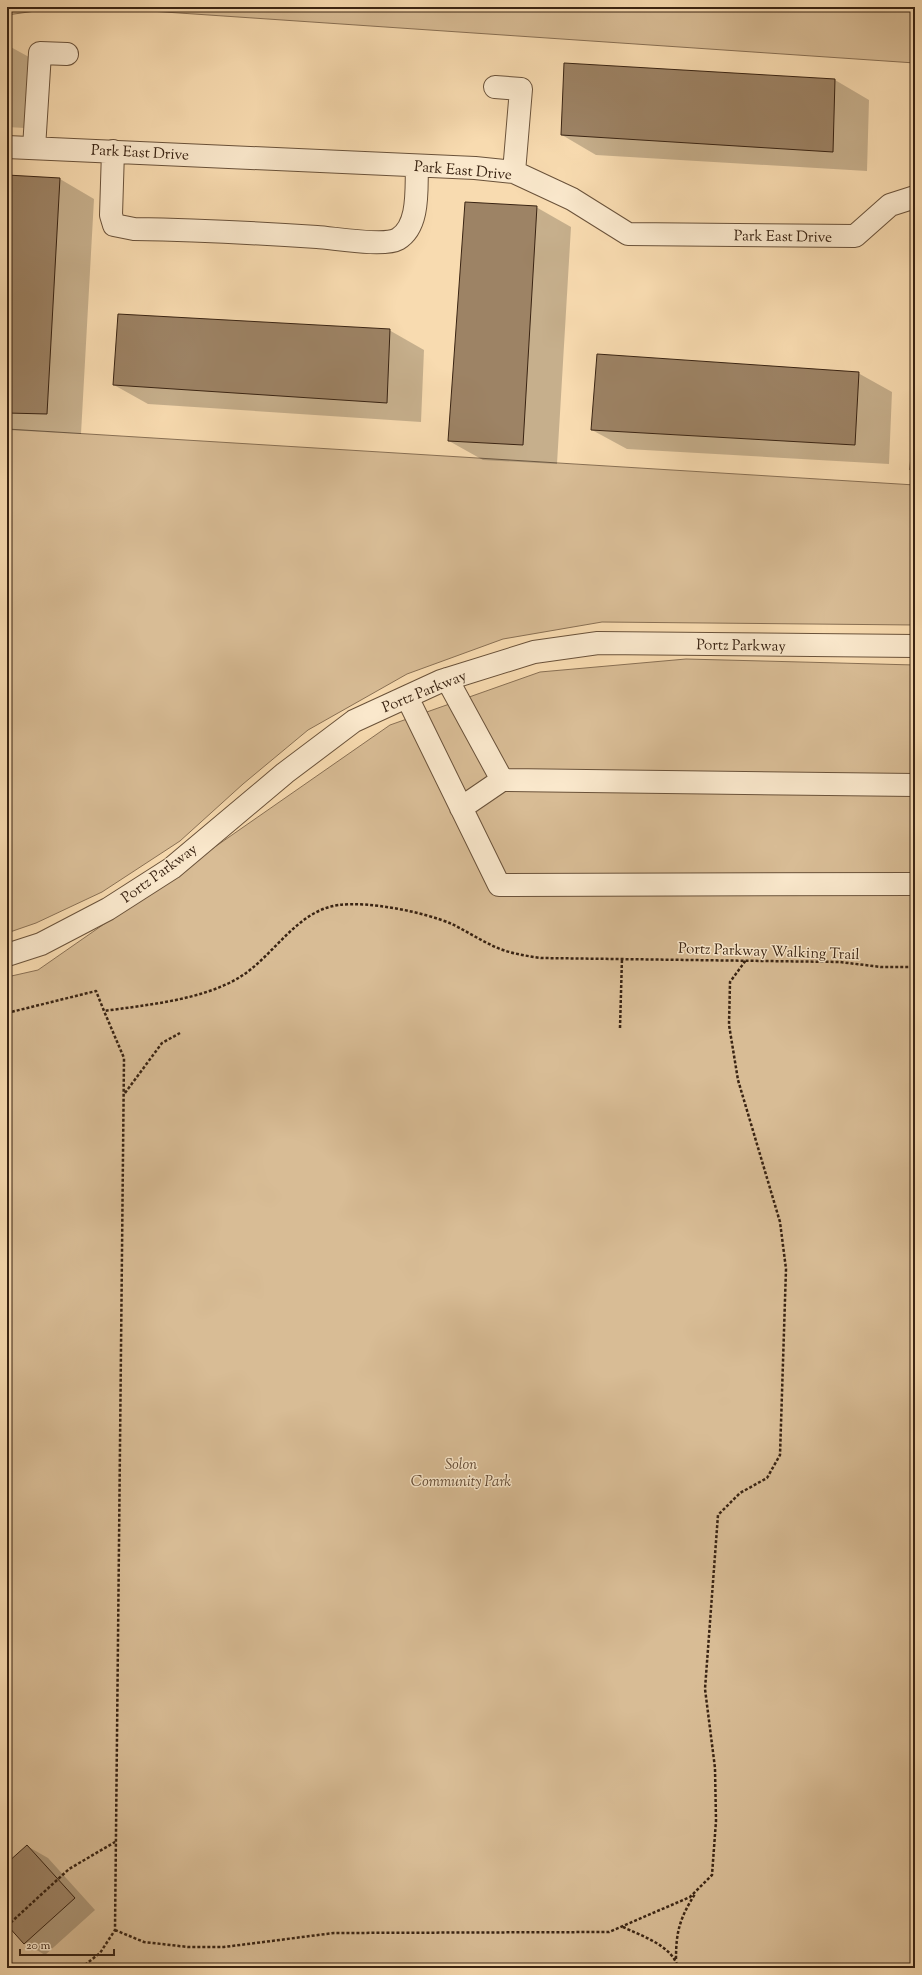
<svg xmlns="http://www.w3.org/2000/svg" width="922" height="1975" font-family="'Sorts Mill Goudy',serif">
	<rect width="100%" height="100%" fill="#f8dbb0"/>
	<filter id="stains"><feTurbulence type="fractalNoise" baseFrequency=".005" numOctaves="4"/><feColorMatrix values="0 0 0 0 .2 0 0 0 0 .09 0 0 0 0 .02 0 0 0 .5 -.17"/></filter>
	<radialGradient id="worn" r=".72"><stop offset=".6" stop-color="#630" stop-opacity="0"/><stop offset="1" stop-color="#630" stop-opacity=".3"/></radialGradient>
	<path fill="#d8bc95" stroke="#897054" d="M7,7H64L7,15Z
		M91,7H915V63Z
		M7,429L915,485V625L602,622L503,639L407,674L308,730L243,784L180,841L102,892L36,923L7,933Z
		M686,659L915,665V1968H7V977L38,970L390,725L540,672Z"/>
	<path fill="#0003" d="M7,45L29,57L25,128L7,127Z
		M835,80L869,100L867,171L596,155L562,135Z
		M7,176L60,179L94,199L81,434L7,430Z
		M536,207L571,227L557,464L483,460L449,441Z
		M389,330L424,350L421,422L148,404L114,385Z
		M858,373L892,392L889,464L627,449L592,430Z
		M27,1846L48,1858L95,1910L45,1955L25,1943L7,1924V1865Z"/>
	<path fill="#9d8365" stroke="#3a2413" d="M564,63L835,79L833,152L561,135Z
		M7,175L60,178L47,414L7,413Z
		M465,202L537,206L523,445L448,441Z
		M118,314L390,329L387,403L113,385Z
		M597,354L859,372L855,445L591,430Z
		M915,382V470H910Z
		M27,1845L75,1898L24,1944L7,1925V1863Z"/>
	<g fill="none" stroke-linecap="round" stroke-linejoin="round">
		<g stroke="#6a523a" stroke-width="24">
			<path id="street" d="M495,87L521,89L514,172
				M7,147L475,168L514,172L572,199L628,234L855,236L890,205L915,197
				M34,148L40,53L67,54
				M113,151L111,215L114,225L134,229C195,230 256,233 317,237C334,238 384,247 398,239C420,226 416,188 417,166
				M447,679L502,780
				M407,697L499,885L915,884
				M461,808L502,780L915,785
				M7,955L41,944L108,909L172,868L285,773L354,721L441,681L534,652L598,643L915,646"/>
		</g>
		<path stroke="#3a2413" stroke-width="2.5" stroke-dasharray="3 2" stroke-linecap="butt" d="M7,1013L96,991L104,1011C146,1005 203,1000 240,977C274,956 297,910 339,905C369,901 424,912 452,924C468,932 483,942 500,949C514,954 527,956 541,958L840,962L881,967H915
			M620,1028L622,958
			M125,1093L162,1043L180,1033
			M7,1926L69,1869L115,1842
			M623,1927C642,1936 673,1946 678,1968
			M115,1930L144,1942L188,1947H224L334,1933L609,1932L690,1897L712,1875L716,1821L715,1768L705,1689L718,1515L740,1493L767,1478L780,1455L786,1269L780,1222L738,1080L729,1025L730,982L746,960
			M676,1959C676,1931 680,1918 695,1894
			M81,1968L100,1953L115,1930L124,1058L104,1011"/>
		<use href="#street" stroke="#fae8cc" stroke-width="22"/>
	</g>
	<g text-anchor="middle" stroke-width="3" stroke-linejoin="round" paint-order="stroke">
		<g font-size="15" fill="#3a2413" stroke="#fae8cc">
			<text transform="translate(140 152) rotate(3)" y="5">Park East Drive</text>
			<text transform="translate(463 170) rotate(5)" y="5">Park East Drive</text>
			<text transform="translate(783 236) rotate(1)" y="5">Park East Drive</text>
			<text transform="translate(741 645) rotate(1)" y="5">Portz Parkway</text>
			<text transform="translate(424 691) rotate(-22)" y="5">Portz Parkway</text>
			<text transform="translate(159 873) rotate(-36)" y="5">Portz Parkway</text>
			<text transform="translate(769 951) rotate(2)" y="5">Portz Parkway Walking Trail</text>
		</g>
		<g font-size="15" font-style="italic" fill="#624a34" stroke="#fae8cc">
			<text x="461" y="1469">Solon<tspan x="461" dy="17">Community Park</tspan></text>
		</g>
	</g>
	<rect width="922" height="1975" fill="none" stroke="#f8dbb0" stroke-width="24"/>
	<rect x="8" y="8" width="906" height="1959" fill="none" stroke="#3a2413" stroke-width="2"/>
	<rect x="12" y="12" width="898" height="1951" fill="none" stroke="#3a2413"/>
	<path d="M20 1949v6h94v-6" fill="none" stroke="#3a2413" stroke-width="2"/>
	<text x="26" y="1949" font-size="12" fill="#3a2413" stroke="#fae8cc" stroke-width="3" paint-order="stroke">20 m</text>
	<rect width="100%" height="100%" filter="url(#stains)"/>
	<rect width="100%" height="100%" fill="url(#worn)"/>
</svg>
